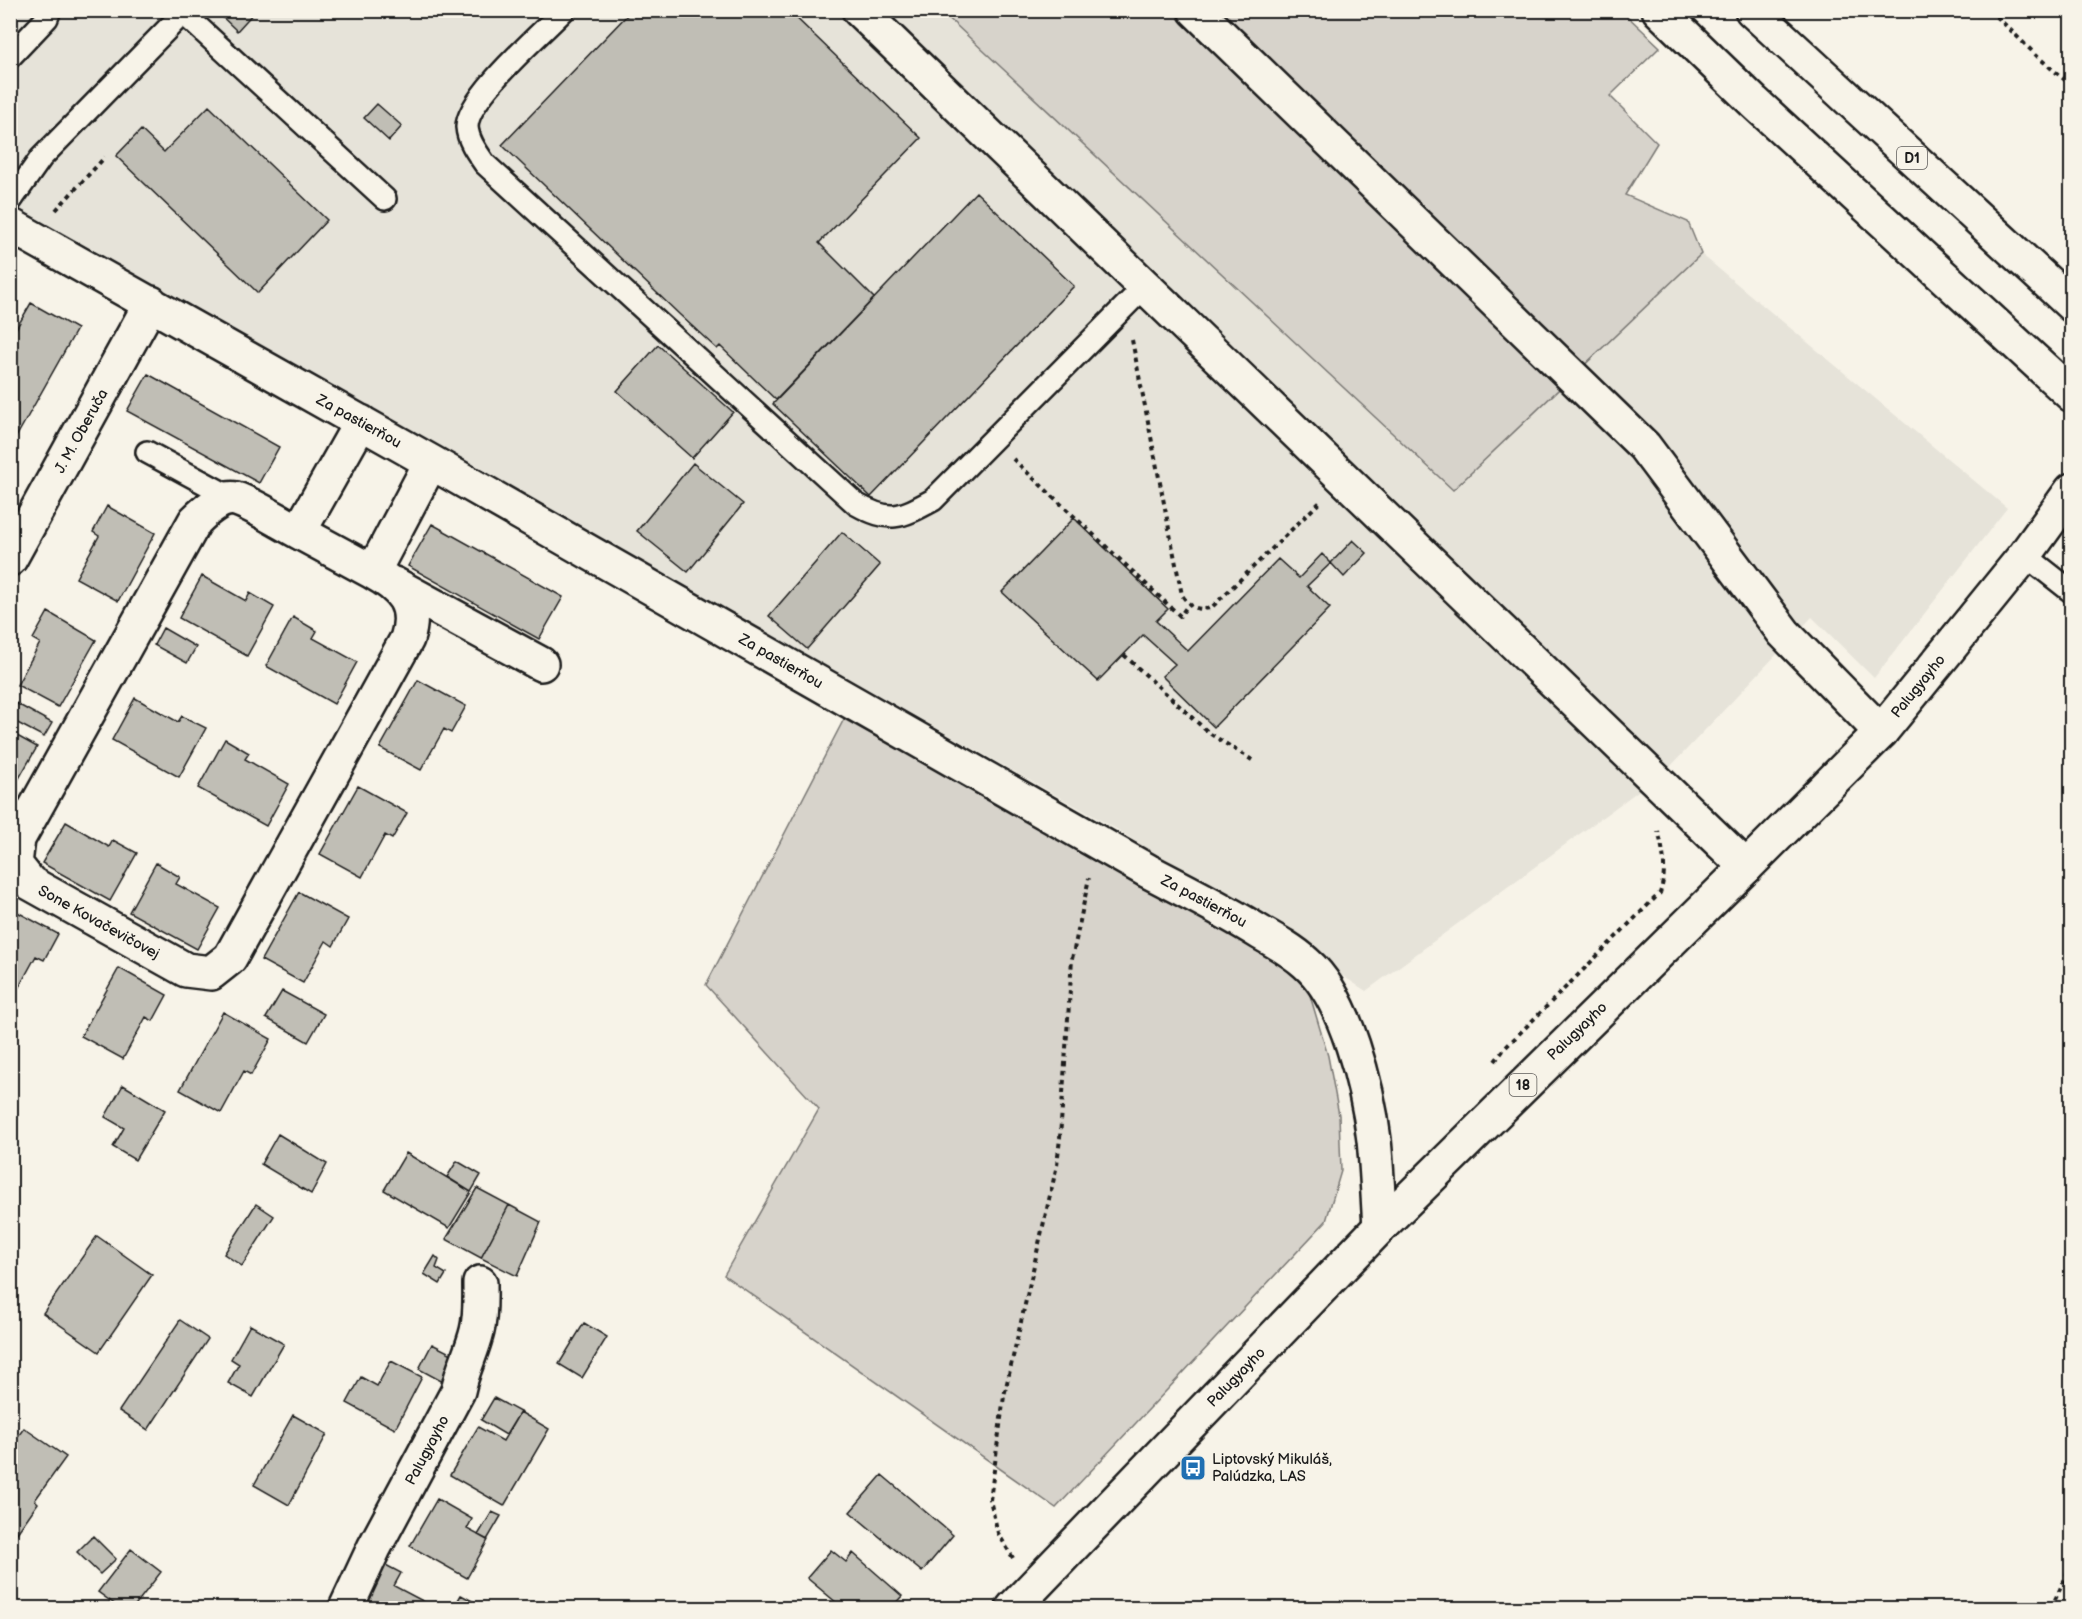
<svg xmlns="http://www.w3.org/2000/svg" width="2082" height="1619" font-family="'Balsamiq Sans',sans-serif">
	<rect width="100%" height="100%" fill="#f7f3e8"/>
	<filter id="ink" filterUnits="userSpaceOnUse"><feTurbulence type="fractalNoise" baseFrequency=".0167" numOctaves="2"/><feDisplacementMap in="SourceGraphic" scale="12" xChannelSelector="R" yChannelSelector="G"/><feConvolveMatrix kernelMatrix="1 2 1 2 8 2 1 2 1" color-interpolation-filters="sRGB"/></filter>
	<g filter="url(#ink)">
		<path fill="#e6e3d9" d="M11,11H940L1453,490L1701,254L2007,508L1874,678L1812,617L1668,769L1366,991L1118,830L268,352L11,204Z"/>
		<path fill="#d7d3cb" stroke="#7a7874" stroke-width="1.5" d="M941,11H1622L1660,47L1610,96L1657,143L1625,195L1688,222L1701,254L1453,490Z
			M844,719L1262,949L1290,971L1309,992L1328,1056L1339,1115L1341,1171L1326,1221L1056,1508L724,1275L819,1109L706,985Z"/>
		<path fill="#c0beb5" stroke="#1c1c1c" stroke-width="1.5" d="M215,10H256L237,31Z
			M632,10H788L921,138L819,243L874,298L776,400L720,346L717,349L680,315L502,145Z
			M377,104L402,126L389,141L364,118Z
			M209,106L327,220L258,293L116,156L141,130L164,152Z
			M976,192L1074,286L871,497L773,404Z
			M31,303L77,329L10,448V339Z
			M658,345L733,412L692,458L617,391Z
			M148,374L279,447L259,483L127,411Z
			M693,463L743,504L688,572L637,531Z
			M107,506L155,533L118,601L76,578L99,536L93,532Z
			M1074,518L1168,609L1156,621L1188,651L1278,559L1299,578L1322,554L1331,563L1307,586L1330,608L1214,727L1162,676L1175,664L1143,635L1098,681L1002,592Z
			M432,524L563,597L539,639L408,566Z
			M842,532L880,565L807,649L769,616Z
			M1353,540L1367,553L1344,577L1331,563Z
			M202,576L246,601L250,593L274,607L247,656L179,618Z
			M48,612L96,640L58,707L17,685L40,643L33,639Z
			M293,617L317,631L313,638L357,662L334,704L266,666Z
			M163,628L196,647L187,663L154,645Z
			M418,680L466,706L451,733L444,729L421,770L380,748Z
			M135,698L178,722L182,716L206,728L179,777L112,740Z
			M10,700L52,723L44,737L10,719Z
			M10,732L37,747L10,794Z
			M225,739L249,753L245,759L289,784L266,826L198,788Z
			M358,786L407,813L392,839L385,835L362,877L320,854Z
			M66,822L109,847L113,840L137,853L110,901L42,863Z
			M156,863L180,877L176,884L220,908L197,949L129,912Z
			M299,892L348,919L333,946L326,941L303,983L261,960Z
			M10,908L58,934L44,960L36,956L13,998L10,996Z
			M119,968L167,995L153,1021L146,1017L123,1059L81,1036Z
			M282,991L324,1014L308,1042L266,1018Z
			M223,1012L271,1039L251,1075L244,1071L221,1113L180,1090Z
			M123,1085L165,1110L135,1160L113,1147L124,1128L105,1117Z
			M278,1134L327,1164L311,1194L261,1164Z
			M406,1153L471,1192L449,1228L384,1190Z
			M457,1161L481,1175L471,1192L447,1177Z
			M477,1188L509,1205L481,1258L446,1239Z
			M256,1204L274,1216L242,1266L224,1254Z
			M509,1205L541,1222L517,1276L481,1258Z
			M97,1236L152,1275L99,1352L43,1313Z
			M435,1256L439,1260L436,1268L446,1274L440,1284L424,1274Z
			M180,1320L208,1339L148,1430L119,1411Z
			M584,1323L607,1337L582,1378L559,1364Z
			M250,1325L284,1344L253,1397L228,1383L239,1364L231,1359Z
			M432,1344L456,1356L443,1382L419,1369Z
			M391,1361L422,1377L395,1429L347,1403L361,1377L377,1386Z
			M494,1398L520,1412L506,1435L481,1420Z
			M520,1412L549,1429L504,1506L450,1475L478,1427L503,1441Z
			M293,1415L327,1434L289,1505L254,1485Z
			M24,1428L66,1457L35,1500L38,1503L10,1543V1447Z
			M882,1475L953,1535L922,1572L850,1512Z
			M437,1499L472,1519L467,1529L488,1540L467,1578L410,1546Z
			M492,1512L501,1516L487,1540L478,1535Z
			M93,1536L116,1559L100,1574L77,1552Z
			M131,1549L161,1572L133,1608H120L98,1592Z
			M831,1550L846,1562L853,1553L902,1596L891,1608H843L807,1578Z
			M380,1562L401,1573L394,1586L436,1608H356Z
			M461,1595L478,1604L475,1608L454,1607Z"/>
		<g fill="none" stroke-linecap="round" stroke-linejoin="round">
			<g stroke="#1c1c1c" stroke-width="26">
				<path id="lane" d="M564,10C542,33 467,97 467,127C468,141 478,154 485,164L856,504C890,523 900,518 933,500L1145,286
					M10,57L47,18L50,10
					M10,202L41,158L183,13L385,199
					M147,452L234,499
					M2025,555L2072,592"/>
			</g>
			<g stroke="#1c1c1c" stroke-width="38">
				<path id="street" d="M859,10L1746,867
					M1195,10L1644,446L1784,633L1881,732
					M10,225L431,462L1148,871C1186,891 1225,910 1261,933C1277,942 1293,951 1306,963C1346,997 1368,1089 1374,1140C1377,1169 1378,1198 1380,1227
					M361,422L299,532C284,524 250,503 236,499C221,496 204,512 195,521L18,839L15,864L30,883L186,970L211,973L230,958L407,639C418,605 402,588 373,572L431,462
					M299,532L373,572
					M10,559L151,303
					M394,584L541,664
					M346,1608L374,1548L458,1391C462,1370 472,1352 477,1331C481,1315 480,1299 480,1283"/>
			</g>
			<g stroke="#1c1c1c" stroke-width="38">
				<path id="primary" d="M1013,1608L1380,1227L1746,867L1881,732L2025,555L2072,490"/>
			</g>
			<g stroke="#1c1c1c" stroke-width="38">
				<path id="highway" d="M1659,10L1754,102L2072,395
					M1752,10L2072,305"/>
			</g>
			<path stroke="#1c1c1c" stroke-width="4" stroke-dasharray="4.5 4.5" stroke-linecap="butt" d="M1990,10L2038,57L2072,86
				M56,210L105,157
				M1132,340L1182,595C1190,607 1197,611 1211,608L1320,502
				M1013,459L1180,616L1188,605
				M1124,655L1209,733L1252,760
				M1495,1061L1506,1047L1660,893C1667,871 1664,853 1658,831
				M1013,1558L998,1533L990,1500L1004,1396L1057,1165L1060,1138L1072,959L1089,878
				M2051,1608L2072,1564"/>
			<use href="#lane" stroke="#f7f3e8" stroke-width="21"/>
			<use href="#street" stroke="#f7f3e8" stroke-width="33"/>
			<use href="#primary" stroke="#f7f3e8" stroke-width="33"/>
			<use href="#highway" stroke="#f7f3e8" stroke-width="33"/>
		</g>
	</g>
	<defs>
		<g id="bus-square" transform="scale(1.35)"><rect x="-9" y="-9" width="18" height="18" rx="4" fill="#1f6fb2" stroke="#f7f3e8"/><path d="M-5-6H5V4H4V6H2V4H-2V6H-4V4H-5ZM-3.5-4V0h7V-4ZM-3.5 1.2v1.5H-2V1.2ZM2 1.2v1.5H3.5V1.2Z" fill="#fff"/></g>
	</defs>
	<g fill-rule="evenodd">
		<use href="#bus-square" x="1193" y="1468"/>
	</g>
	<g text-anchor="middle" stroke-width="5" stroke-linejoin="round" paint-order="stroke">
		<g fill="#f7f3e8" stroke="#5e5c59" stroke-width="1.5">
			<rect x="1897" y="147" width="30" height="22" rx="4.5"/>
			<rect x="1509.5" y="1074" width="27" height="22" rx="4.5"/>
		</g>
		<g font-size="14" font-weight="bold" fill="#1c1c1c">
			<text x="1912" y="163">D1</text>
			<text x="1523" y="1090">18</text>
		</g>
		<g font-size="15" fill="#1c1c1c" stroke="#f7f3e8">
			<text transform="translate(359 421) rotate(29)" y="5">Za pastierňou</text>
			<text transform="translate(81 431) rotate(-61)" y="5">J. M. Oberuča</text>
			<text transform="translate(781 661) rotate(30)" y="5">Za pastierňou</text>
			<text transform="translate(1918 686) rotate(-51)" y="5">Palugyayho</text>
			<text transform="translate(1204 901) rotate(28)" y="5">Za pastierňou</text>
			<text transform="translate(99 922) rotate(29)" y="5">Sone Kovačevičovej</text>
			<text transform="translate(1577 1031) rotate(-44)" y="5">Palugyayho</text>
			<text transform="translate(1236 1377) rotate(-46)" y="5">Palugyayho</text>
			<text transform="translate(427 1450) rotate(-62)" y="5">Palugyayho</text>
		</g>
		<g font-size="15" fill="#1c1c1c" stroke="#f7f3e8" text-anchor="start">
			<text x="1212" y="1464">Liptovský Mikuláš,<tspan x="1212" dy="17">Palúdzka, LAS</tspan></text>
		</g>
	</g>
	<rect width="2082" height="1619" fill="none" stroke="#f7f3e8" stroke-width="36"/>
	<rect x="18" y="18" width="2046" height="1583" fill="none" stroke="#1c1c1c" stroke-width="2" filter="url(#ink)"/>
</svg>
